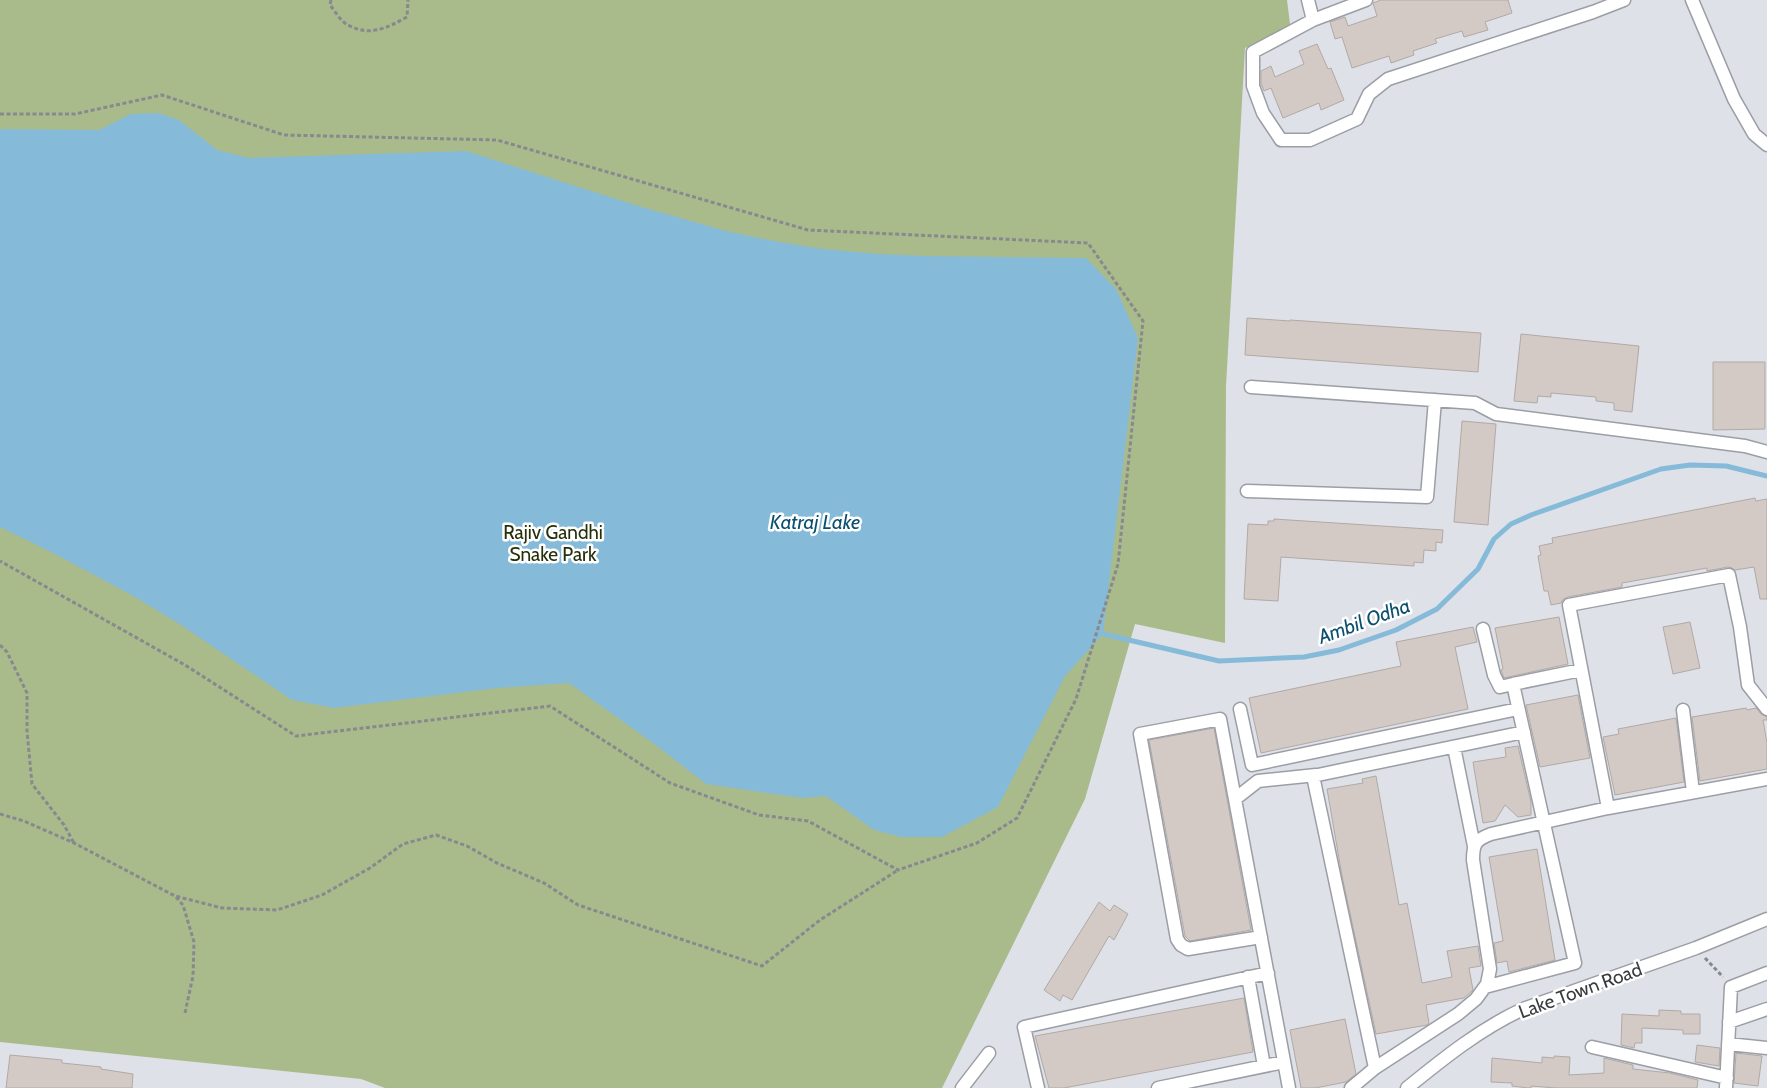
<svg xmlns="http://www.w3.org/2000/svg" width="1767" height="1088" font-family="Cabin,sans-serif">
	<rect width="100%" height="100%" fill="#dee1e8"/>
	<path fill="#aabb8b" d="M0,0H1287L1291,32L1245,48L1226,386L1225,643L1135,624L1085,799L942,1088H385L361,1079L0,1042Z"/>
	<path fill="#85bad8" d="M158,113L179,120L217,150L249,158L466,151L638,206L726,231L779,242L823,249L878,254L925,256L1086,258L1116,289L1138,338L1103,634L1065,676L998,807L942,837H901L874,830L826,796L802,798L706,784L653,743L569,683L497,688L334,708L292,700L178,623L135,597L57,555L0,527V129L99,130L131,114Z"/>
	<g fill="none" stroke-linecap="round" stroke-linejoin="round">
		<path stroke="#85bad8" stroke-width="5" d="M1103,634L1219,661L1304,657L1339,650L1396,630L1437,609L1478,569L1494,539L1511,524L1531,515L1661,469L1690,465L1726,466L1767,476"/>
	</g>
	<path fill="#d3cac6" stroke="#b1a9a5" d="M1381,0H1508L1512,13L1485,22L1488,30L1464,37L1462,31L1435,39L1437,43L1413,51L1414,55L1391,63L1389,56L1352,68L1342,37L1335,39L1330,22L1345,17L1348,26L1377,16L1373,3Z
		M1317,44L1328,69L1331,68L1344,100L1321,110L1319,103L1283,118L1271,88L1264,91L1261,83V71L1271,66L1275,77L1304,64L1299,51Z
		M1247,318L1290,321V320L1481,333L1478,372L1245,355Z
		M1521,334L1639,346L1632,412L1614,410V403L1596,401V397L1551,393V397L1538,396L1537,403L1514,401Z
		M1713,362H1765V429L1713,430Z
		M1462,421L1496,424L1488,525L1454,522Z
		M1755,498L1756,501L1767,499V599H1760L1754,567L1735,570L1732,568L1728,567L1707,571V568L1622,583V587L1568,597L1563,599L1561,603L1551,605L1548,591H1544L1538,556L1541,555L1539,546L1553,543L1552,538Z
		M1274,519L1443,530L1442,543L1436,542V551L1424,550L1423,563L1414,562V566L1281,557L1278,601L1244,599L1248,524L1268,525V521H1274Z
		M1559,617L1568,664L1504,678L1501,670L1503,669L1495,628Z
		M1690,622L1700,668L1673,674L1663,627Z
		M1473,627L1477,642L1455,647L1468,709L1261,753L1249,698L1401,666L1396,642Z
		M1578,695L1590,758L1540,767L1526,705Z
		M1746,708L1747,710L1756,708L1761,714L1767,717V720H1763L1767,743V769L1700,781L1692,717Z
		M1676,718L1684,782L1615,795L1603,737L1619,734L1618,729Z
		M1214,728L1251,930L1190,941L1185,936L1149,740Z
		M1518,746L1531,802V815L1518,817L1505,805L1495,821L1483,823L1473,762L1506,757L1505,748Z
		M1376,776L1399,905L1407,903L1422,983L1452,977L1447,951L1478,946L1481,966L1469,968L1473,990L1464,998L1426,1005L1429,1023L1427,1025L1376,1034L1342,876L1327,789L1363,783L1362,779Z
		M1537,849L1555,960L1509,972L1507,961L1497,963L1494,943L1503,941L1489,857Z
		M1099,902L1110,911L1114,905L1128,914L1114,940L1109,936L1072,1000L1063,995L1060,1001L1044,990Z
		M1244,998L1253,1052L1064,1088H1049L1035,1036Z
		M1659,1010L1681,1011V1014H1700V1034H1683V1030L1642,1028V1043H1635L1634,1048L1621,1045L1622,1014L1659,1016Z
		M1345,1019L1356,1074L1346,1082L1315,1088H1301L1290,1030Z
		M1697,1045L1720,1048L1719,1066L1695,1062Z
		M1736,1053L1762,1056L1758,1086L1734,1083Z
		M10,1055L62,1060V1063L101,1067V1069L133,1074L132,1088H6Z
		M1554,1056L1570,1057L1569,1075L1604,1073V1058L1633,1065V1069L1670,1073L1698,1080L1697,1088H1556L1531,1086V1088H1528L1512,1086V1083L1491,1082L1492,1058L1542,1063V1057L1554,1058Z"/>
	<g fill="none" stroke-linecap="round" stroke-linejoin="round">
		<g stroke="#9b9ea5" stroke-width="15">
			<path id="street" d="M1308,0L1313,20
				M1366,0L1313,20L1253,52V86L1263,113L1281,140H1310L1357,119L1369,94L1388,79L1593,12L1624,0
				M1692,0L1734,99L1754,134L1767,145
				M1251,387L1475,403L1496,414L1745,446L1767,452
				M1247,491L1427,497L1435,400
				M1483,629L1494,675L1500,687L1513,684
				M1240,709L1252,765L1518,709
				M1683,710L1693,792
				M1454,747L1474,846
				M1235,799L1258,781L1316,775
				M1608,808L1569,605L1729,575L1740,627L1748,685L1767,709
				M1261,937L1188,949L1181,945L1177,939L1140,734L1220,719L1289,1088
				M1248,977L1264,1066
				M1485,987L1575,963L1513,684L1581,670
				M1729,1022L1767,1009
				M1728,1044L1767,1048
				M1592,1047L1727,1078
				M1375,1068L1313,776L1524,732
				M962,1088L989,1053
				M1038,1088L1024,1027L1268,973
				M1158,1088L1284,1062
				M1351,1088L1375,1068L1458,1014L1476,999L1487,984L1490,969L1473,860C1473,844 1475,840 1491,834L1608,808L1767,779
				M1407,1088C1444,1058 1480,1029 1523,1009L1696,948L1767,919
				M1726,1088L1731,987L1767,973"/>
		</g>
		<path stroke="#87898e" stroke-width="3" stroke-dasharray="4 2.5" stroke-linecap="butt" d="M331,0L330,5C335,11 341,22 348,25C370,37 387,28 407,17L408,0
			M0,114H75L162,95L284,135L497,140L808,230L1088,243L1143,321L1118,564L1076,699L1017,818L977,843L898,870L808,821L759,815L670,783L550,706L296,736L185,665L0,561
			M0,645L7,652L27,693V731L32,784L64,825L74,843
			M0,814L24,821L74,843L175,896L222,908L277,910L322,895L370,868L403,844L436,835L467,846L497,863L544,883L578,905L762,966L820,920L898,870
			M176,897L183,905L194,942L193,976L185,1013
			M1705,958L1723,977"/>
		<use href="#street" stroke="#fff" stroke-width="12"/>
	</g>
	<g text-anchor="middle" stroke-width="5" stroke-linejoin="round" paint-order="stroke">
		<g font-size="19" fill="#253009" stroke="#fff">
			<text x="553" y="539">Rajiv Gandhi<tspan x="553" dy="22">Snake Park</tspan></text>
		</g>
		<g font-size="19" fill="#393b3e" stroke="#fff">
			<text transform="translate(1580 990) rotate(-20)" y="7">Lake Town Road</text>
		</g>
		<g font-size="20" font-style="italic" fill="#0a4f6e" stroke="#fff">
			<text x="815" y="529">Katraj Lake</text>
			<text transform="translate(1364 621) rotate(-20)" y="7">Ambil Odha</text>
		</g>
	</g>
</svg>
